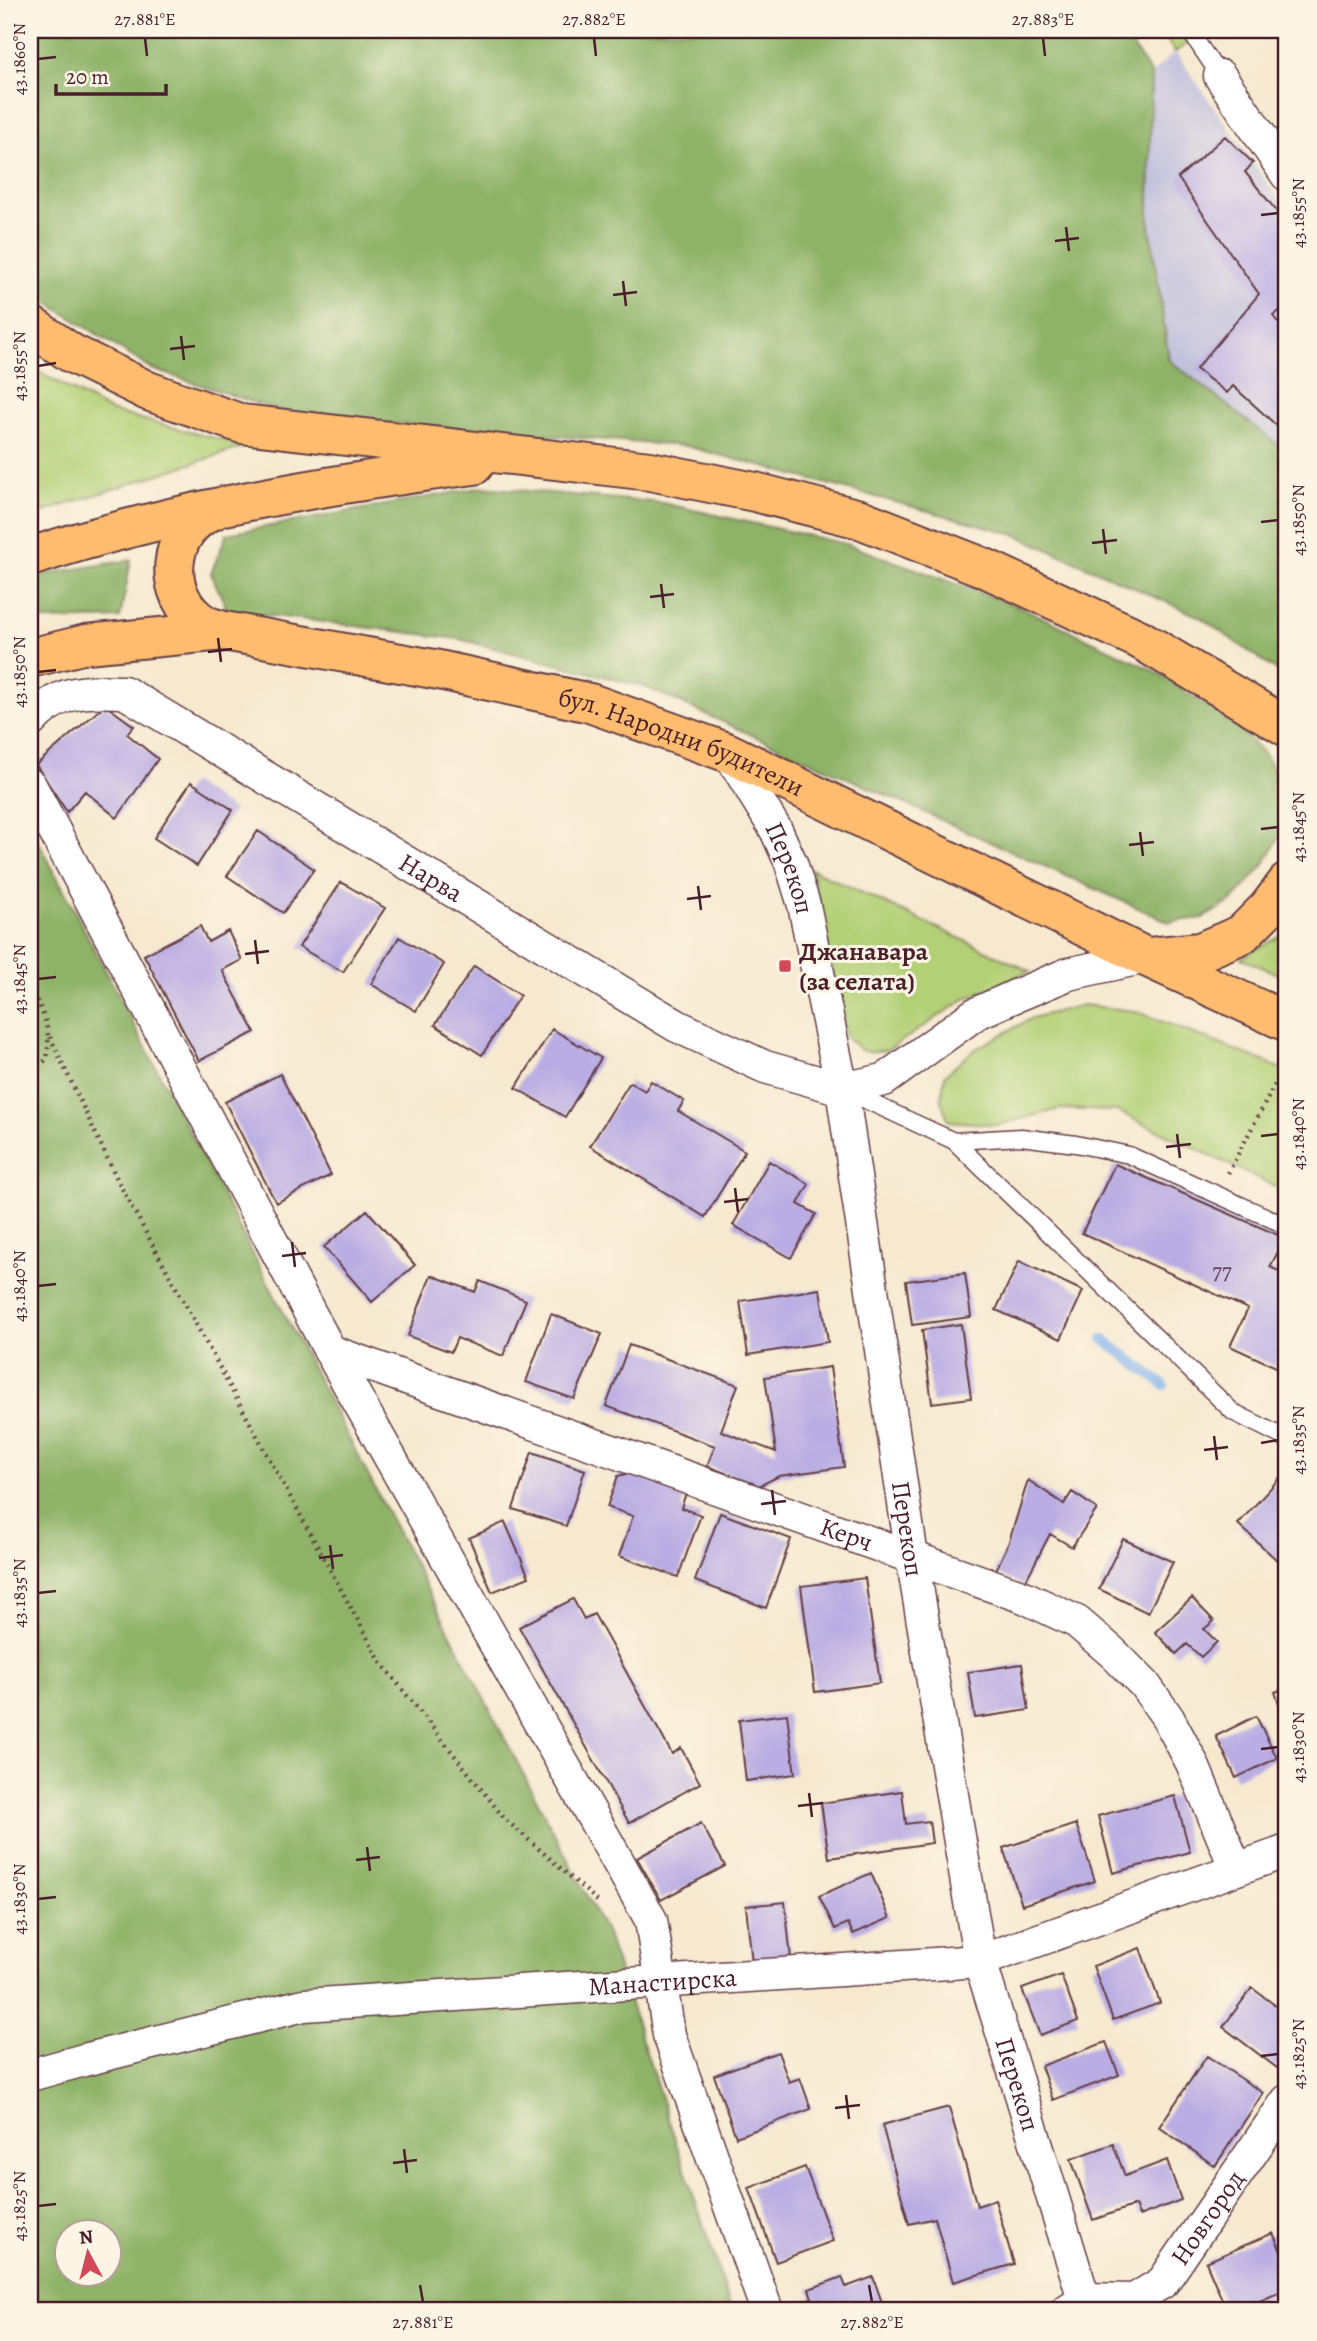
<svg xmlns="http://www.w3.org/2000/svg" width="1317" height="2341" font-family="Alegreya,serif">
	<rect width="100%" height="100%" fill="#fcf5e5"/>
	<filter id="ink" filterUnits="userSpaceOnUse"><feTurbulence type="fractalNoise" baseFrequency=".0143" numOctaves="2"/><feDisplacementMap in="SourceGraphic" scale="14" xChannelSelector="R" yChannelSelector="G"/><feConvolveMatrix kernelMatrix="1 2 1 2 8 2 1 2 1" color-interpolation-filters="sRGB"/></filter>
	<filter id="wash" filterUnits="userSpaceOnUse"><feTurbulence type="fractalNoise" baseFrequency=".00686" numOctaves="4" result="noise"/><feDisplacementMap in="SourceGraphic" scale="28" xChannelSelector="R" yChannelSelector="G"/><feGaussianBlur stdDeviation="1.57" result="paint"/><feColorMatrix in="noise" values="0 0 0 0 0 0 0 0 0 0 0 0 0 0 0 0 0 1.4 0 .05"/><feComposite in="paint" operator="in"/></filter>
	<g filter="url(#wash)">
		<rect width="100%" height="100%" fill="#f6e9d0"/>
		<path fill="#c2c1dc" d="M1175,52L1287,211V452L1169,360L1149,219L1151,74Z"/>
		<path fill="#b3d077" stroke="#7e7851" stroke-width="2" d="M1159,30H1208L1175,52Z
			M30,367L110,411L246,446L30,516Z
			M811,869L1030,971L965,999L888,1050L870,1052L861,1050L846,1037Z
			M1287,928V978L1241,958L1282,935Z
			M1083,1005L1135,1011L1266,1062L1287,1072V1192L1117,1111L1060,1109L997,1125L949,1121L941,1101L945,1075L974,1050L1032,1018Z"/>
		<path fill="#8eb268" stroke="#6c684a" stroke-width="2" fill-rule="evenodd" d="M30,30H1122L1151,74L1149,219L1169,360L1287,452V678L1200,617L1014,534L686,446L295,416L152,369L39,297L30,287Z
			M483,487L662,503L846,544L1023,608L1155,671L1240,729L1264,754L1280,782L1282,833L1262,867L1232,901L1203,918L1169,922L645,687L459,639L276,616L229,614L211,573L227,534Z
			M131,560L120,618L43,620L30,623V579L51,573Z
			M30,825L607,1935L732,2311H30ZM66,2232H108V2274H66Z"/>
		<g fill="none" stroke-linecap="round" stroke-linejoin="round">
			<path stroke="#84b4ef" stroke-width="10" d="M1103,1339L1164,1385"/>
		</g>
		<g id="blocks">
			<path fill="#baade3" d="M1225,136L1253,163L1245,172L1287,224V305L1273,316L1287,334V435L1233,386L1227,393L1196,369L1259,294L1178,178Z
				M105,705L134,726L127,734L158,759L117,818L85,791L67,812L36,765Z
				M191,782L233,810L197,866L154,838Z
				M258,831L314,869L283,913L227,876Z
				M341,882L385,908L343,972L299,947Z
				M200,926L208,942L228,931L242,960L222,970L255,1032L199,1061L144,955Z
				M399,937L444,964L416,1011L371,984Z
				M474,966L520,995L482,1055L435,1025Z
				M552,1029L601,1058L565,1117L516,1088Z
				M280,1074L331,1175L276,1203L225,1102Z
				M651,1081L684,1101L678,1111L745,1151L705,1217L590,1146L630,1082L645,1091Z
				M769,1161L809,1184L798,1204L816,1214L791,1258L733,1225Z
				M1115,1164L1285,1238L1270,1267L1287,1275V1372L1230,1346L1248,1309L1082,1233Z
				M367,1210L415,1265L372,1302L324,1247Z
				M1019,1261L1083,1291L1061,1339L996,1310Z
				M965,1273L971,1317L912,1325L906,1281Z
				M431,1275L475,1292L480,1281L526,1300L503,1356L457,1338L451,1352L408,1336Z
				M820,1289L828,1342L748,1355L740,1301Z
				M551,1314L602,1334L574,1399L526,1382Z
				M961,1324L971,1398L932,1403L922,1330Z
				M629,1345L738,1385L721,1431L776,1452L765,1377L830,1367L844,1467L779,1476L759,1486L707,1466L715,1446L606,1406Z
				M532,1452L585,1470L566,1526L513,1509Z
				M1286,1471L1287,1553L1279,1562L1238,1524Z
				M633,1472L687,1490L681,1508L701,1515L678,1577L619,1556L633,1516L607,1507L618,1476Z
				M1028,1480L1064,1504L1072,1492L1097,1509L1072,1547L1050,1534L1023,1586L995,1572L1009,1542Z
				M720,1513L791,1539L766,1608L695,1581Z
				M505,1522L529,1577L492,1592L469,1538Z
				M1123,1539L1173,1562L1148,1613L1099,1589Z
				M865,1578L880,1683L815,1692L801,1586Z
				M1192,1598L1214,1621L1204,1629L1217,1642L1201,1657L1187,1644L1176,1654L1155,1632Z
				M573,1599L584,1619L594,1614L672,1754L681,1748L700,1783L629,1823L519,1627Z
				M1022,1664L1029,1710L975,1718L968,1672Z
				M1287,1688V1726L1275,1692Z
				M787,1714L795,1774L746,1781L739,1720Z
				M1256,1716L1277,1758L1236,1778L1216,1736Z
				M902,1791L906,1824L929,1821L932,1843L829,1858L821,1803Z
				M1175,1796L1190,1852L1113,1873L1098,1816Z
				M701,1823L725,1866L661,1900L637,1858Z
				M1076,1824L1095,1881L1022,1905L1003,1848Z
				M871,1873L890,1918L853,1934L848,1923L835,1929L819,1896Z
				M785,1902L791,1959L752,1963L746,1906Z
				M1140,1948L1160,2003L1113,2020L1093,1966Z
				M1061,1975L1078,2021L1040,2035L1022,1989Z
				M1252,1988L1287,2014V2054L1277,2068L1223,2027Z
				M1106,2042L1119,2075L1053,2100L1041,2066Z
				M778,2052L789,2082L800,2078L811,2109L736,2137L714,2075Z
				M1207,2056L1263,2093L1215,2166L1159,2127Z
				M949,2107L977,2206L995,2200L1014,2264L953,2282L935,2218L909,2224L882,2125Z
				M1113,2144L1125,2176L1167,2160L1181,2200L1139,2216L1135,2205L1093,2220L1071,2159Z
				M805,2167L833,2241L776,2262L749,2188Z
				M1273,2233L1287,2265V2289L1237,2311H1227L1206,2262Z
				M842,2277L846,2287L873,2277L885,2311H793L791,2305L812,2298L809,2289Z"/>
		</g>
	</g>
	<g filter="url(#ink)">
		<use href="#blocks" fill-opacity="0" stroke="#643d44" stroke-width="2"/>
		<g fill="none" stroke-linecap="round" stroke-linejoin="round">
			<g stroke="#643d44" stroke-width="19">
				<path id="service" d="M1189,30L1220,76
					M848,1092L954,1141L1021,1137L1076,1144L1129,1155L1287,1226
					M954,1141L1233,1412L1287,1439"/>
			</g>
			<g stroke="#643d44" stroke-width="35">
				<g id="minor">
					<path d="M1220,76L1287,175"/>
					<path id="s1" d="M30,722C59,689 84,691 124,692L677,1026L765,1067L842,1089L884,1080L975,1014L1013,997L1068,974L1146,957"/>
					<path id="s2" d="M729,753L776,830L791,863L804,905L842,1089L912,1557L980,1961L1084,2299L1083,2311"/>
					<path d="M30,785L330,1351L651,1920L669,2035L767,2311"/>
					<path id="s3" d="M330,1351L1024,1597L1077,1622L1112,1652L1144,1684L1168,1718L1192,1763L1236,1869"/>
					<path id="s4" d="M30,2075L84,2060L304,2005L980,1961L1287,1851"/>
					<path id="s5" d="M1066,2311L1084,2299L1134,2300L1163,2282L1287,2101"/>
				</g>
			</g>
			<g stroke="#643d44" stroke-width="42">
				<g id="primary">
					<path d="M30,325L71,353L148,391L242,424L650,471L755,492L860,519L985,568L1139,639L1287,727"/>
					<path d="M214,510C166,528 160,596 204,624C209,627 218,629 224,631"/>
					<path d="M30,557C174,510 324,485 474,465"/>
					<path id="s6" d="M30,658L86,644L224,631L439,670L590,703L729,753L1146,957L1287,1022"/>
					<path d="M1149,957L1200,952L1242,934L1268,908L1287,883"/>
				</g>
			</g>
			<path stroke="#643d44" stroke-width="4.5" stroke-dasharray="2 5" stroke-linecap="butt" d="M30,988C45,1016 51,1027 47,1059L30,1073
				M50,1037L120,1185L380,1661L504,1818L601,1904
				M1228,1173L1287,1062"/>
			<use href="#service" stroke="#fff" stroke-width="16"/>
			<use href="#minor" stroke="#fff" stroke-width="32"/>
			<use href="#primary" stroke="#fdbc70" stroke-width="38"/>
		</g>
	</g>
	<path fill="none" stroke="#4a1f2b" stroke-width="2.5" d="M145,38L147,56M594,38L596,56M1043,38L1045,56M38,59L56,57M1261,215L1278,213M1066,227L1069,251M1055,241L1079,238M623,281L626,306M613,295L637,292M181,336L184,360M170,349L195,346M38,366L56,363M1261,522L1278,520M1103,529L1106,554M1092,543L1117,540M661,584L664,608M650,597L674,594M218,638L221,662M208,652L232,649M38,672L56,670M1261,829L1278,827M1140,832L1143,856M1129,845L1154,842M698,886L701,910M687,899L711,896M255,940L258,964M245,954L269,951M38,979L56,977M1177,1134L1180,1158M1261,1136L1278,1134M1166,1147L1191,1144M735,1188L738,1212M724,1202L748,1199M292,1242L295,1267M282,1256L306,1253M38,1286L56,1284M1214,1436L1217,1460M1261,1443L1278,1440M1204,1450L1228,1447M772,1490L775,1515M761,1504L786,1501M330,1545L333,1569M319,1558L343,1555M38,1593L56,1591M1261,1749L1278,1747M809,1793L812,1817M798,1806L823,1803M367,1847L370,1871M356,1860L380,1857M38,1899L56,1897M1261,2056L1278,2054M846,2095L849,2119M835,2108L860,2105M404,2149L407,2173M393,2163L417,2160M38,2206L56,2204M420,2285L423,2302M869,2285L872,2302"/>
	<rect fill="#d1495b" stroke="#fcf5e5" stroke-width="2.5" x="778" y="959" width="14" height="14" rx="3.5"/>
	<g text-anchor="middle" stroke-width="6" stroke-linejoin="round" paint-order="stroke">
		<g font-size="23" fill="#664259">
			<text x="1222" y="1279">77</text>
		</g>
		<g font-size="26" fill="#4a1f2b" stroke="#fcf5e5">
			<text dy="9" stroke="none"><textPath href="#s6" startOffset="668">бул. Народни будители</textPath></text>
			<text dy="9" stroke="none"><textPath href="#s2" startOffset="131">Перекоп</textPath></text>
			<text dy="9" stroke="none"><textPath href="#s1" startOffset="462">Нарва</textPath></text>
			<text dy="9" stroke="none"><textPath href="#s2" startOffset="803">Перекоп</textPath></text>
			<text dy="9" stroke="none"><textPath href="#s3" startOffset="548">Керч</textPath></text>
			<text dy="9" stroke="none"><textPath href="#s4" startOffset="642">Манастирска</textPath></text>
			<text dy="9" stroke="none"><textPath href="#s2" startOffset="1370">Перекоп</textPath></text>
			<text dy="9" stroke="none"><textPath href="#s5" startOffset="184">Новгород</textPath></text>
		</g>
		<g font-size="26" font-weight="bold" fill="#4a1f2b" stroke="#fcf5e5" text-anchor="start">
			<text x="799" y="960">Джанавара<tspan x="799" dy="30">(за селата)</tspan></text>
		</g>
	</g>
	<rect width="1317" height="2341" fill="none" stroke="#fcf5e5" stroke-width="77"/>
	<g transform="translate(88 2253) rotate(353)"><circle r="33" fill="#fcf5e5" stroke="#b59f9b" stroke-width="2"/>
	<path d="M0-5L12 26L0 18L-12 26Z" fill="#d1495b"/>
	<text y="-10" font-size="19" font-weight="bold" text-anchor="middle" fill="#4a1f2b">N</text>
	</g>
	<path d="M56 84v10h110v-10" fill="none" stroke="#4a1f2b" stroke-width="3.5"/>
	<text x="66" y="84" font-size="21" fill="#4a1f2b" stroke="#fcf5e5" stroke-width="5" paint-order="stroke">20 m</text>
	<rect x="38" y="38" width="1240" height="2264" fill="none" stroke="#4a1f2b" stroke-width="2.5"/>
	<g font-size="18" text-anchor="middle" fill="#4a1f2b">
		<text x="145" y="25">27.881°E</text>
		<text x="594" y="25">27.882°E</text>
		<text x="1043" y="25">27.883°E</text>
		<text transform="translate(19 59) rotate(-90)" y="6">43.1860°N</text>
		<text transform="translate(1298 213) rotate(-90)" y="6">43.1855°N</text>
		<text transform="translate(19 366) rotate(-90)" y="6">43.1855°N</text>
		<text transform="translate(1298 520) rotate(-90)" y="6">43.1850°N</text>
		<text transform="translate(19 672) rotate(-90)" y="6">43.1850°N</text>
		<text transform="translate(1298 827) rotate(-90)" y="6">43.1845°N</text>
		<text transform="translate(19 979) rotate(-90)" y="6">43.1845°N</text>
		<text transform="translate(1298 1134) rotate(-90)" y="6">43.1840°N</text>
		<text transform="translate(19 1286) rotate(-90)" y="6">43.1840°N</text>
		<text transform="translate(1298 1440) rotate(-90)" y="6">43.1835°N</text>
		<text transform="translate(19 1593) rotate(-90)" y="6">43.1835°N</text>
		<text transform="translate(1298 1747) rotate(-90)" y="6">43.1830°N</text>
		<text transform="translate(19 1899) rotate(-90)" y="6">43.1830°N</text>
		<text transform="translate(1298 2054) rotate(-90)" y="6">43.1825°N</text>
		<text transform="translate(19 2206) rotate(-90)" y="6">43.1825°N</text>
		<text x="423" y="2328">27.881°E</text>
		<text x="872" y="2328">27.882°E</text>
	</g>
</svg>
